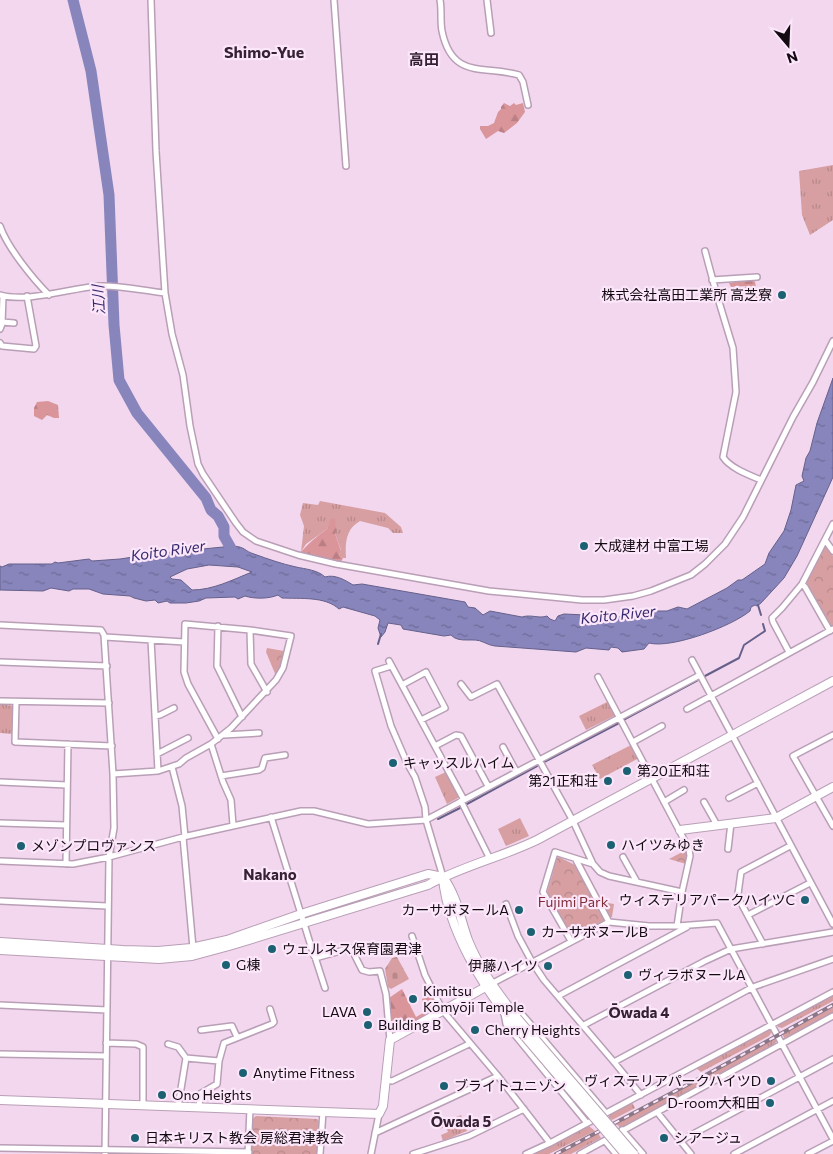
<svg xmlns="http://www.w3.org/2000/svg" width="833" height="1154" font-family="Commissioner,'Noto Sans JP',sans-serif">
	<defs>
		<pattern id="grass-tufts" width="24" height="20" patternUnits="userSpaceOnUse" patternTransform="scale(1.25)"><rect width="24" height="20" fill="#d79fa2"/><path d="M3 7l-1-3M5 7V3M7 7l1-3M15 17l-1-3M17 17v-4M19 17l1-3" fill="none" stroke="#b8888a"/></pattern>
		<pattern id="forest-firs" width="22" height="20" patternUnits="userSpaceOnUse" patternTransform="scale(1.25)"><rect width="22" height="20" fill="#da959a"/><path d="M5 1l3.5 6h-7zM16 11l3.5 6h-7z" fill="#ba7f84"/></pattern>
		<pattern id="cemetery-stones" width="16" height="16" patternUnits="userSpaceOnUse" patternTransform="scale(1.25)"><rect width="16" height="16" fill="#d79fa2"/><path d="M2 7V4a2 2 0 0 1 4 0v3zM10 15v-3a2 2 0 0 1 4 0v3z" fill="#b8888a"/></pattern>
		<pattern id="park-crowns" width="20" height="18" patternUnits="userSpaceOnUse" patternTransform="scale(1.25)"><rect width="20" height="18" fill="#d79fa2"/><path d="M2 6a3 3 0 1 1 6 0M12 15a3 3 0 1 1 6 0" fill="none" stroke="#b8888a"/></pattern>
		<pattern id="water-ripples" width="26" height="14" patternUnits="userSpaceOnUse" patternTransform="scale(1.25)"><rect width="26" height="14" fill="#8885bd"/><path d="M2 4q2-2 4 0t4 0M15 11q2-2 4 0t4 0" fill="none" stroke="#6e6b98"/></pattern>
	</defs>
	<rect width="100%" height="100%" fill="#f2d7ef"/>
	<path fill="url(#grass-tufts)" d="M833,165V220L810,235L802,215L799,171Z
		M320,501L385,513L401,527L403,533H393L388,528L360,521C346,529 345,542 346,558H343L339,555L341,550L335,534L332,518L327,529L306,544L301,552L304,526L300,515L303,503L318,505Z
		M609,701L616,715L586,730L579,716Z
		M0,704L14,706V734L0,733Z
		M631,745L639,758L600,779L592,765Z
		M446,772L458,796V798L447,804L435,777Z
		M520,818L529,836L506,846L498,829Z
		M601,902L614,904L612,917H609Z
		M833,995V1001L782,1028L778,1027V1025Z
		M833,1007V1013L785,1039L782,1034Z
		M771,1029L772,1032L769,1036L701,1072L696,1068Z
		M775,1038L777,1041L771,1047L621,1128L616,1124Z
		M632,1102L635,1108L612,1120L609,1118V1115Z
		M461,1115L467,1131L443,1141L441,1135L448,1132L446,1127L439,1129L437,1125Z
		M589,1126L595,1131L549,1154H532Z
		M598,1133L601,1138L571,1154H559Z"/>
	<path fill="url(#forest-firs)" d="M504,103L510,106L514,103L516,105L523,103L525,112L517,123L504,133L498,131L486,139L480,129V126H488L494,123L498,112L501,109V107Z
		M752,279L755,282L758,299L750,298L744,301H738L736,298L746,286L731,287L729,283Z
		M48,401L58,405L59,418H54L47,415L42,420L34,416V408L37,402Z
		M331,518L335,519L336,531L335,534L341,551L339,555L343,558L341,562L303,554L301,552C310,542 316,537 327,529Z
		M402,989L416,1017L423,1013L422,999L431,995L438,1006L437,1009L434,1011L430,1009L427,1017L401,1031H398L390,1027L389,998Z"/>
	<path fill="url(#cemetery-stones)" d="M397,957L409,979L391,989L388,987L385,969L392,958Z"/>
	<path fill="url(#park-crowns)" d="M824,546L828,547L833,556V627H831L806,582Z
		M267,648L284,651L281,667L276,676L266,652Z
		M686,850L688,855L686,864L669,859Z
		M559,857L575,865L605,920L574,936L570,935L547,893L557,858Z
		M256,1116L317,1119L320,1122L317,1154H251L252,1119Z"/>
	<path fill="url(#water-ripples)" stroke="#65608a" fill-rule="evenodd" d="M833,378V477L797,556L784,578L761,603L757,606L755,605L751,607L750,611C732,626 672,649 649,643L644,649L622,652L618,648L611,647L609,650L586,648L576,652L495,646C489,645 488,644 483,642C474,637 459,644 451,635L444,636L403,629L401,625L388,623L385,632L381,637L378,628L380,620L375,616L343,607L339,609C325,596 300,599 282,598L278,595C269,599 254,599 245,596L238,599L235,597L206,598L199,601L186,603H170L167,601L158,603L155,600L146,601L134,598L130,596L103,594L89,589H73L69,591L51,588L43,591L0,590V566L2,567L9,564H52L55,562L58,563L89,559L92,561L120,559L153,554L233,546C246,547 244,551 254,554C268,559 282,564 296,567C305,569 318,570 325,577C335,574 345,580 353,585L362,584L465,602L468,607L475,608L483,615L490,611L522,617C531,614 539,619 547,616L550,619L555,621L558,616L564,614L629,617L652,611H667L678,607L687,609L727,588L738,580H742L765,564L769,553L784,531L791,510L796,485L804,481L802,476L806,458L810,451L817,423ZM209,565L238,567L252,572C232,580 213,590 192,590L181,580L172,579L170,577L187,569Z"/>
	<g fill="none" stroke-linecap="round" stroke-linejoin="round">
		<path stroke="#65608a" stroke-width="2" d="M758,605L761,615
			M378,644L381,634
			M705,676L739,658L744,645L765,631L763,624
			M625,719L698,680
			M544,762L619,723
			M467,804L537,766
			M438,819L460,808"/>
		<path stroke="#8885bd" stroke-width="11" d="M73,0L91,71L109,195L114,325L119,380L137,413L206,498L211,510L218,516L224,527V536L233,552L239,557"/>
		<g stroke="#b99fb6" stroke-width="8">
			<path id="street" d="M151,0L156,151L163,262L165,293L172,334L183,375L190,426L198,464L203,474L236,523L243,532L256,541L298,555L336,564L489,591L582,600H604L633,596L651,591L691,575L705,564L725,544L743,517L793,417L813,382L833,341
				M334,0L346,166
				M440,0C442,10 440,21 442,31C452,80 484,65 519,75L523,82L528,105
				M487,0L491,33
				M0,226C7,247 33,279 49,295
				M705,251L716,292L733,348L736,392L723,457C730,468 749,475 761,480
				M712,280L757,277
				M0,295C28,303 70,288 99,286C121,285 144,291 165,293
				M2,322L14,323
				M0,329L2,324L3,296
				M0,343L2,346L34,349L36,346L27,296
				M825,540L833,551
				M802,584L805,587L830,631
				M0,625L101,630L104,635L113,774L114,828L109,857L105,1154
				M218,626L217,666L242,717
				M250,630L251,664L267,692
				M105,637L184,642
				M151,640L158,771
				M789,652L773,622L772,618L782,608L802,584L833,524
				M692,660L833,924
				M389,661L464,800
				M0,662L107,666
				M391,666L375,671L391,726L407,763L415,777L425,807L426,820L443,877
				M598,677L689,849L690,856L682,892L677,926
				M461,684L471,697L497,684L573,821L593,864
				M402,685L426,672L445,708L421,720
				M0,701L109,703
				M16,702L15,742L112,746
				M687,709L833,629
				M155,716L160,715L174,708
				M224,735L259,733
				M833,735L793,756L833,826
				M633,742L662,726
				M211,744L223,782L231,800L233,825
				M435,746L456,735L461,736L488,786
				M503,747L516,771
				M157,754L188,738
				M172,767L182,806L185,837
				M113,774L158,771L179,764L186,758L211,744L231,728L276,680L283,668L291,636L250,630L185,624L184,672L188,684L218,739
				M221,776L259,770L262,768L265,758L285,755
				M0,782L67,785
				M729,798L758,783
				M461,801L490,859
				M664,802L684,790
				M704,802L717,825
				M271,817L314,956L319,957L351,948L362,970L369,972L380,971L386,994L390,1040
				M0,823L66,825
				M183,837L193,948
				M728,849L731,823
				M623,857L637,882
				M576,860L609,922
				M0,861L73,864L109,857L183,837L301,811H314L368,824L426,820L700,675
				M66,864L68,744
				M0,901L107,906
				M506,904L518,936L532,962L544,980L614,1062L641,1095
				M748,915L810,883
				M412,936L425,975L443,1011L498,1076L550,1143
				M571,941L543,892L555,852L593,864L600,872L609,876L682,892
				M763,944L740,901L738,894L741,872L790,846
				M315,957L325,988
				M491,984L609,922L649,926H677L717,923L833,1139
				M558,996L687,927
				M0,1005L107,1010
				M511,1010L521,1013L606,1113
				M504,1013L506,1024L587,1123
				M584,1025L705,961L731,949L833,932
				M201,1030L232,1026L237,1037
				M106,1043L136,1044L143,1047V1105
				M168,1044L178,1047L186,1058
				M0,1054L106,1056
				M186,1058L219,1061
				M614,1062L753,987L833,959
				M386,1080L392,1081L469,1044
				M178,1107L186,1058
				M199,1108L200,1094L217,1084L219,1061L224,1043L272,1024L274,1022L270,1009
				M657,1112L691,1154
				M622,1130L643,1154
				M375,1133L498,1076
				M605,1141L616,1154
				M680,1141L833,1059
				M0,1148L249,1152
				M248,1154L250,1109
				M320,1154L323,1112
				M371,1154L379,1114
				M413,1154L469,1136L524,1109
				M526,1154L550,1143L833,992
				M580,1154L833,1016
				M734,1154L833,1101
				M808,1154L833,1141"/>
		</g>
		<g stroke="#b99fb6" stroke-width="10">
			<path id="secondary" d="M680,830L776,818L833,787
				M443,879C448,928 482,987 514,1024
				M0,942L123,950L158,951L191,948L227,940L301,914L428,874L443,877C457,896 460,918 468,940C480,970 498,993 517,1018
				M0,950L159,959L192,956L229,946L428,885C462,866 502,857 537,840L833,681
				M0,1100L379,1114L383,1106L390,1040L491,984"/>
		</g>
		<use href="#street" stroke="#fff" stroke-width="5"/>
		<use href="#secondary" stroke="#fff" stroke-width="8"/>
		<g stroke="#8a7788" stroke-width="4">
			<path id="rail" d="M556,1154L702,1077L833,1005"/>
		</g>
		<use href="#rail" stroke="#fce6f9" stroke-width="2" stroke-dasharray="5.5" stroke-linecap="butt"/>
		<g stroke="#b99fb6" stroke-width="10" stroke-linecap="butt">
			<path id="secondary-bridge" d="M517,1018L634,1154
				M514,1024L625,1154"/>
		</g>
		<use href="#secondary-bridge" stroke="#fff" stroke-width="8"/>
	</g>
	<g fill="#1c6073" stroke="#fce6f9" stroke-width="2">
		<circle cx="782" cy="295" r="5"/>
		<circle cx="584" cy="546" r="5"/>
		<circle cx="393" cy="763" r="5"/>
		<circle cx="627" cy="771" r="5"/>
		<circle cx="608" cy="781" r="5"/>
		<circle cx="611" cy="845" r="5"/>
		<circle cx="21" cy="846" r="5"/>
		<circle cx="805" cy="900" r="5"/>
		<circle cx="519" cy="910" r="5"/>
		<circle cx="531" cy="932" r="5"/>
		<circle cx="272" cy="949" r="5"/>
		<circle cx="226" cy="965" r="5"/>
		<circle cx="548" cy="966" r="5"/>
		<circle cx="628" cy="975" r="5"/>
		<circle cx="413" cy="999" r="5"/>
		<circle cx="367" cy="1012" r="5"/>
		<circle cx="368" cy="1025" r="5"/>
		<circle cx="475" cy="1030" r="5"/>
		<circle cx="243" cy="1073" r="5"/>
		<circle cx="771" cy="1081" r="5"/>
		<circle cx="444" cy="1086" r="5"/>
		<circle cx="162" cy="1095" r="5"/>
		<circle cx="770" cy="1103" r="5"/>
		<circle cx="135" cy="1138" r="5"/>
		<circle cx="664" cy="1138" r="5"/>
	</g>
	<g text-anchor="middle" stroke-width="4.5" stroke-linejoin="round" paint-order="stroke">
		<g font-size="14" fill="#130a12" stroke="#fce6f9" text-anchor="start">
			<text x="772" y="300" text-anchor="end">株式会社高田工業所 高芝寮</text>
			<text x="594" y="551">大成建材 中富工場</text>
			<text x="403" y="768">キャッスルハイム</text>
			<text x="637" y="776">第20正和荘</text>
			<text x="598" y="786" text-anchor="end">第21正和荘</text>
			<text x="621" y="850">ハイツみゆき</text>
			<text x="31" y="851">メゾンプロヴァンス</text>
			<text x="795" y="905" text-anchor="end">ウィステリアパークハイツC</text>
			<text x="509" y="915" text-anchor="end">カーサボヌールA</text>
			<text x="541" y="937">カーサボヌールB</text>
			<text x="282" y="954">ウェルネス保育園君津</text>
			<text x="236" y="970">G棟</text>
			<text x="538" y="971" text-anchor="end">伊藤ハイツ</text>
			<text x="638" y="980">ヴィラボヌールA</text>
			<text x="423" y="996">Kimitsu<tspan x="423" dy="16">Kōmyōji Temple</tspan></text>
			<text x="357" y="1017" text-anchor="end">LAVA</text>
			<text x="378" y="1030">Building B</text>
			<text x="485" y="1035">Cherry Heights</text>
			<text x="253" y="1078">Anytime Fitness</text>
			<text x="761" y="1086" text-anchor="end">ヴィステリアパークハイツD</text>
			<text x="454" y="1091">ブライトユニゾン</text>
			<text x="172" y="1100">Ono Heights</text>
			<text x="760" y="1108" text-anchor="end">D-room大和田</text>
			<text x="145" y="1143">日本キリスト教会 房総君津教会</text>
			<text x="674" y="1143">シアージュ</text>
		</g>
		<g font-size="14" fill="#7e2c38" stroke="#fce6f9">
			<text x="573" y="907">Fujimi Park</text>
		</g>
		<g font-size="15" font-weight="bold" fill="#352133" stroke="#fce6f9">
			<text x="424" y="65">高田</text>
			<text x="270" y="880">Nakano</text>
			<text x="639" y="1018">Ōwada 4</text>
			<text x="461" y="1127">Ōwada 5</text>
		</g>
		<g font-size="15" font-style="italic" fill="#34296d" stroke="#fce6f9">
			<text transform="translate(99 300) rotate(-93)" y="5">江川</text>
			<text transform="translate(168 551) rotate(-8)" y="5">Koito River</text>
			<text transform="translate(618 615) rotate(-6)" y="5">Koito River</text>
		</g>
		<g font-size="16" font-weight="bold" fill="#352133" stroke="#fce6f9">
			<text x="264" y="58">Shimo-Yue</text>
		</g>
	</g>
	<g transform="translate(788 45) rotate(161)" stroke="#fce6f9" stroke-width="4" paint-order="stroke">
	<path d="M0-4L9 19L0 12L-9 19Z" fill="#130a12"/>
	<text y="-8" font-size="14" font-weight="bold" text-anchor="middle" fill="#130a12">N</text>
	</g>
</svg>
